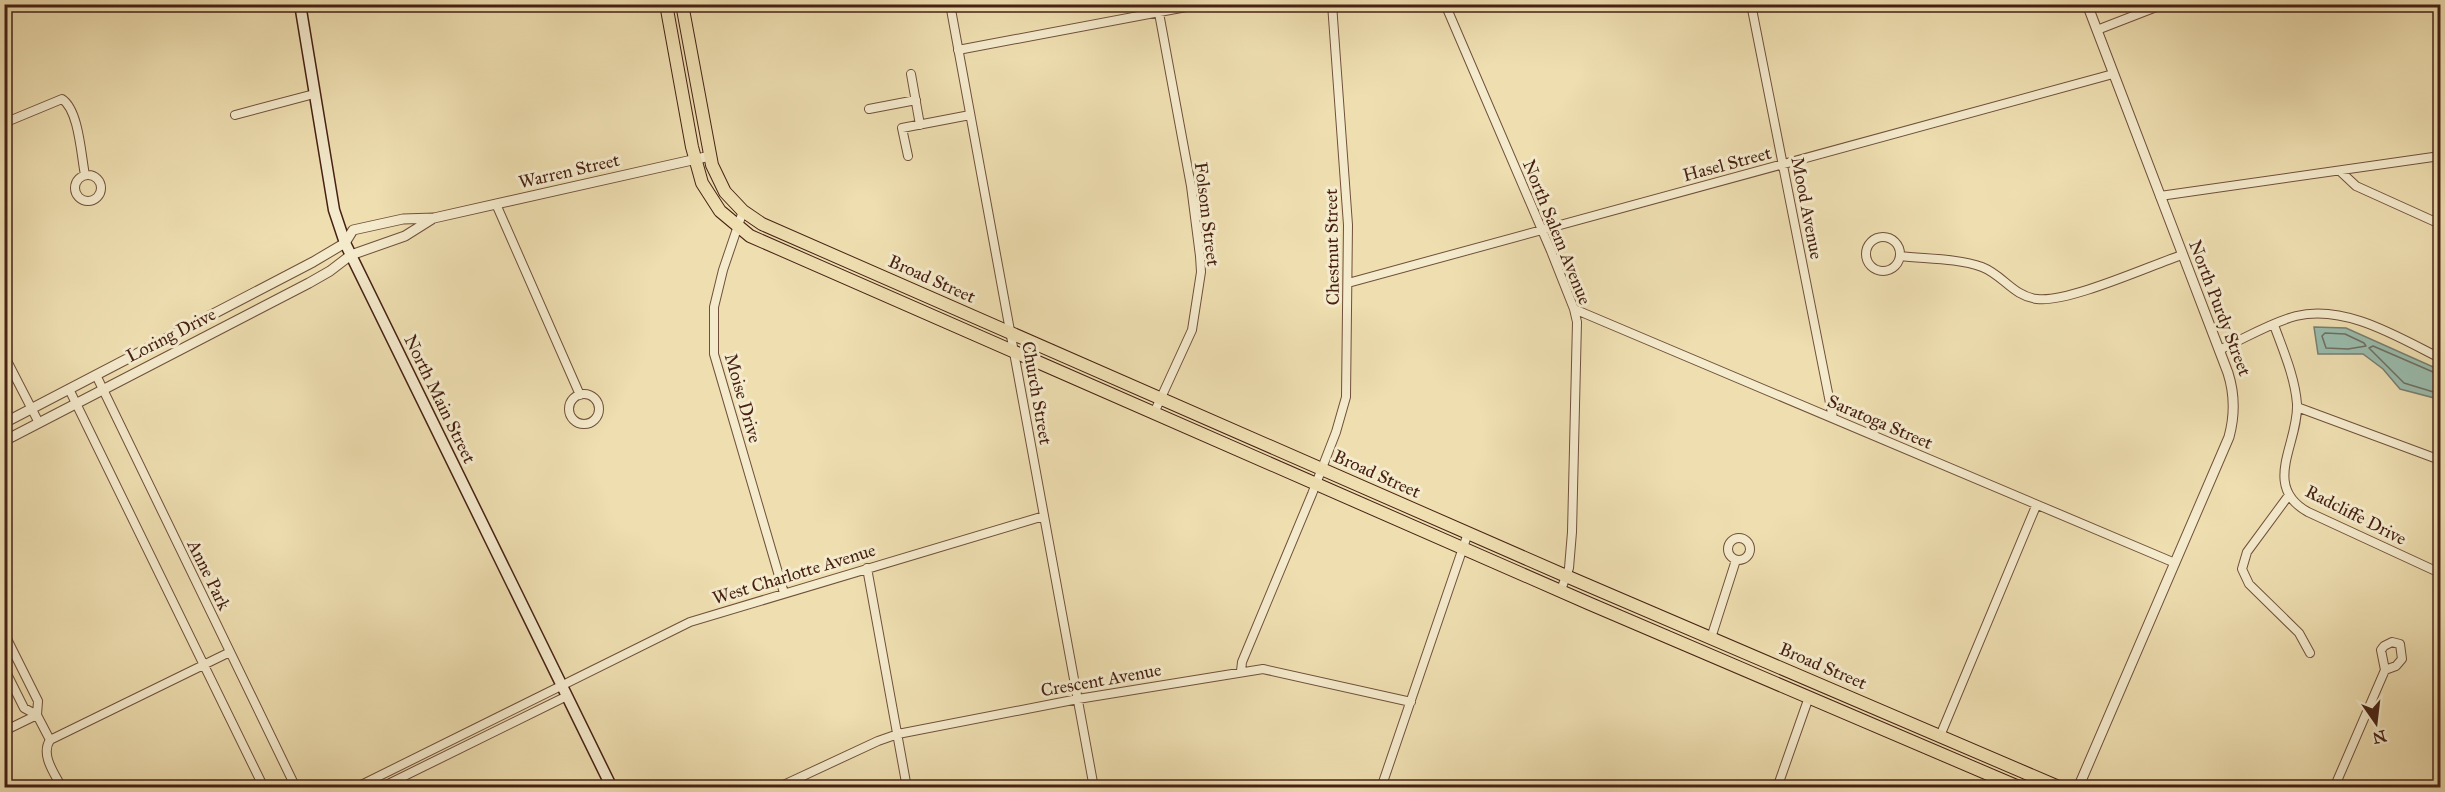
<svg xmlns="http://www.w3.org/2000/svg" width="2445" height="792" font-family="'IM FELL Great Primer',serif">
	<rect width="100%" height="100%" fill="#eedeb0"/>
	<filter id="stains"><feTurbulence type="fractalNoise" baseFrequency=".00333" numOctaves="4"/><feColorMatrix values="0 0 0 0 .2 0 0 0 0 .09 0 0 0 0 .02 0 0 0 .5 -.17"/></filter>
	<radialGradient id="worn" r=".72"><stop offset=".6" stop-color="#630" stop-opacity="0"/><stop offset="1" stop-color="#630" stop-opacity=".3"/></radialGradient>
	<path fill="#99bcad" stroke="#787e70" stroke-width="1.5" d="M2314,327L2346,328L2440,370V402L2438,399L2400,389L2383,369L2363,354H2318Z"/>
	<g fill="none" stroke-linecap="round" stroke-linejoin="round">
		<path stroke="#706e60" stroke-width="1.5" d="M2325,333L2345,334L2364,343L2366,346L2348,349L2326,348L2322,336Z
			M2440,375L2373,346L2369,348L2404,383L2440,394"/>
		<g stroke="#70503b" stroke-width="10">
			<path id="minor" d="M950,4L1094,788
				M1445,4L1551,251L1574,309L1577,322L1572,532L1569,568L1561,590
				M1751,4L1833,418
				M2097,30L2164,4
				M958,50L1202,4
				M911,74L920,125
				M869,109L916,100
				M235,115L314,94
				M4,123L62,99C79,110 81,155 85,175
				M908,156L902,128L970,115
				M2340,171L2356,186L2440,224
				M75 188a13 13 0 1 1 26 0a13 13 0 1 1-26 0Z
				M2160,196L2440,156
				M496,204L580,395
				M743,211L723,270L714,307V354L784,593
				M1866 254a17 17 0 1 1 34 0a17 17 0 1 1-34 0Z
				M1900,256C1926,259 1957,258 1982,267C2003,275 2013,296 2037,299C2068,303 2149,266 2182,255
				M1348,283L2113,74
				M1574,309L2175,563
				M2274,325C2283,350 2295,377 2297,404C2299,443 2261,486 2308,512L2440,573
				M2219,350C2244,339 2269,323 2296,316C2345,304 2398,337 2440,358
				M4,355L39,423
				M96,375L296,788
				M69,389L264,788
				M569 409a15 15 0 1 1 30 0a15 15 0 1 1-30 0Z
				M2297,407L2440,460
				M1154,413L1192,330L1201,272L1200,256L1191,186L1159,13
				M2289,495L2247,552L2242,569L2249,584L2299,633L2310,653
				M1728 549a11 11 0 1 1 22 0a11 11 0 1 1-22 0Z
				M867,568L907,788
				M4,633L38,701L37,715L50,740C40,755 55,774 62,788
				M1711,638L1736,560
				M2392,642L2400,644L2402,659L2396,666L2385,670L2381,650L2384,646Z
				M4,668L24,708L37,715
				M1241,671L1242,662L1312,494L1336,432L1346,397L1348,225L1332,4
				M4,731L37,715
				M1940,736L2036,506
				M50,740L230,652
				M355,788L690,622L1044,516
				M380,788L567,696
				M777,788L878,741L898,734L1078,699L1263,669L1411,702
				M1381,788L1468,533
				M1777,788L1809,697
				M2334,788L2385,670"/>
		</g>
		<g stroke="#70503b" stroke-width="11">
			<path id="tertiary" d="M4,423L313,262L345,243L353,230L403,219L434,218L710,156
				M4,441L309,283L330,271L351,255L405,236L432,219
				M2078,788L2229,437C2235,415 2235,395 2228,373L2087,4"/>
		</g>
		<g stroke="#462114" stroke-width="13">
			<path id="secondary" d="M300,4L334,210L345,243L612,788"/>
		</g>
		<g stroke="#462114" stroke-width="14">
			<path id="primary" d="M666,4L692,147L702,183L720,211L750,236L1588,603L2021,788
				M682,4L712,165L725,192L743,211L762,224L1566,576L2061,788"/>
		</g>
		<use href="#minor" stroke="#f4eacc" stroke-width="8"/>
		<use href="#tertiary" stroke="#f4eacc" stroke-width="9"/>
		<use href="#secondary" stroke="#f4eacc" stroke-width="10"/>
		<use href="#primary" stroke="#eedeb0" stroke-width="12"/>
	</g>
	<g text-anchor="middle" stroke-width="6" stroke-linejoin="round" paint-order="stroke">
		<g font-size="18" fill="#462114" stroke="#f4eacc">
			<text transform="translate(1727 164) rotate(-15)" y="6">Hasel Street</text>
			<text transform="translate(569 171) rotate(-13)" y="6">Warren Street</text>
			<text transform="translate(1807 208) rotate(79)" y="6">Mood Avenue</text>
			<text transform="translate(1207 214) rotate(83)" y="6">Folsom Street</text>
			<text transform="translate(1557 232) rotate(68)" y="6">North Salem Avenue</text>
			<text transform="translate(1332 247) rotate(-91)" y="6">Chestnut Street</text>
			<text transform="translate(932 279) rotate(24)" y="6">Broad Street</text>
			<text transform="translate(2220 308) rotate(69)" y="6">North Purdy Street</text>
			<text transform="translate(171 335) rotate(-27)" y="6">Loring Drive</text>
			<text transform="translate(1037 393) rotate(80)" y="6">Church Street</text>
			<text transform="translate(743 398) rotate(74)" y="6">Moise Drive</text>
			<text transform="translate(440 399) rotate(64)" y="6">North Main Street</text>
			<text transform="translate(1880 422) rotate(23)" y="6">Saratoga Street</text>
			<text transform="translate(1377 474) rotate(24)" y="6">Broad Street</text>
			<text transform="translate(2356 515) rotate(27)" y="6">Radcliffe Drive</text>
			<text transform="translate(794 574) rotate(-17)" y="6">West Charlotte Avenue</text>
			<text transform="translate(209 575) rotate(64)" y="6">Anne Park</text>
			<text transform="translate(1823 666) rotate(23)" y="6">Broad Street</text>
			<text transform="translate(1101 680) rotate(-10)" y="6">Crescent Avenue</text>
		</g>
	</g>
	<rect width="2445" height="792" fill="none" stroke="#eedeb0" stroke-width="24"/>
	<rect x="6" y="6" width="2433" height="780" fill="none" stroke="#462114" stroke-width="3"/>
	<rect x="12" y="12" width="2421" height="768" fill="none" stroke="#462114" stroke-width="1.5"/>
	<g transform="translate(2376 723) rotate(166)" stroke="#f4eacc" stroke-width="4.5" paint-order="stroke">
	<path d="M0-4.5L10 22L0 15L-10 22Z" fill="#462114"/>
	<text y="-9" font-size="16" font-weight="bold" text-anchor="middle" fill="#462114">N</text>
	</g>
	<rect width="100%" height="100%" filter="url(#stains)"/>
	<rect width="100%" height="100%" fill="url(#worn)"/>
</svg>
